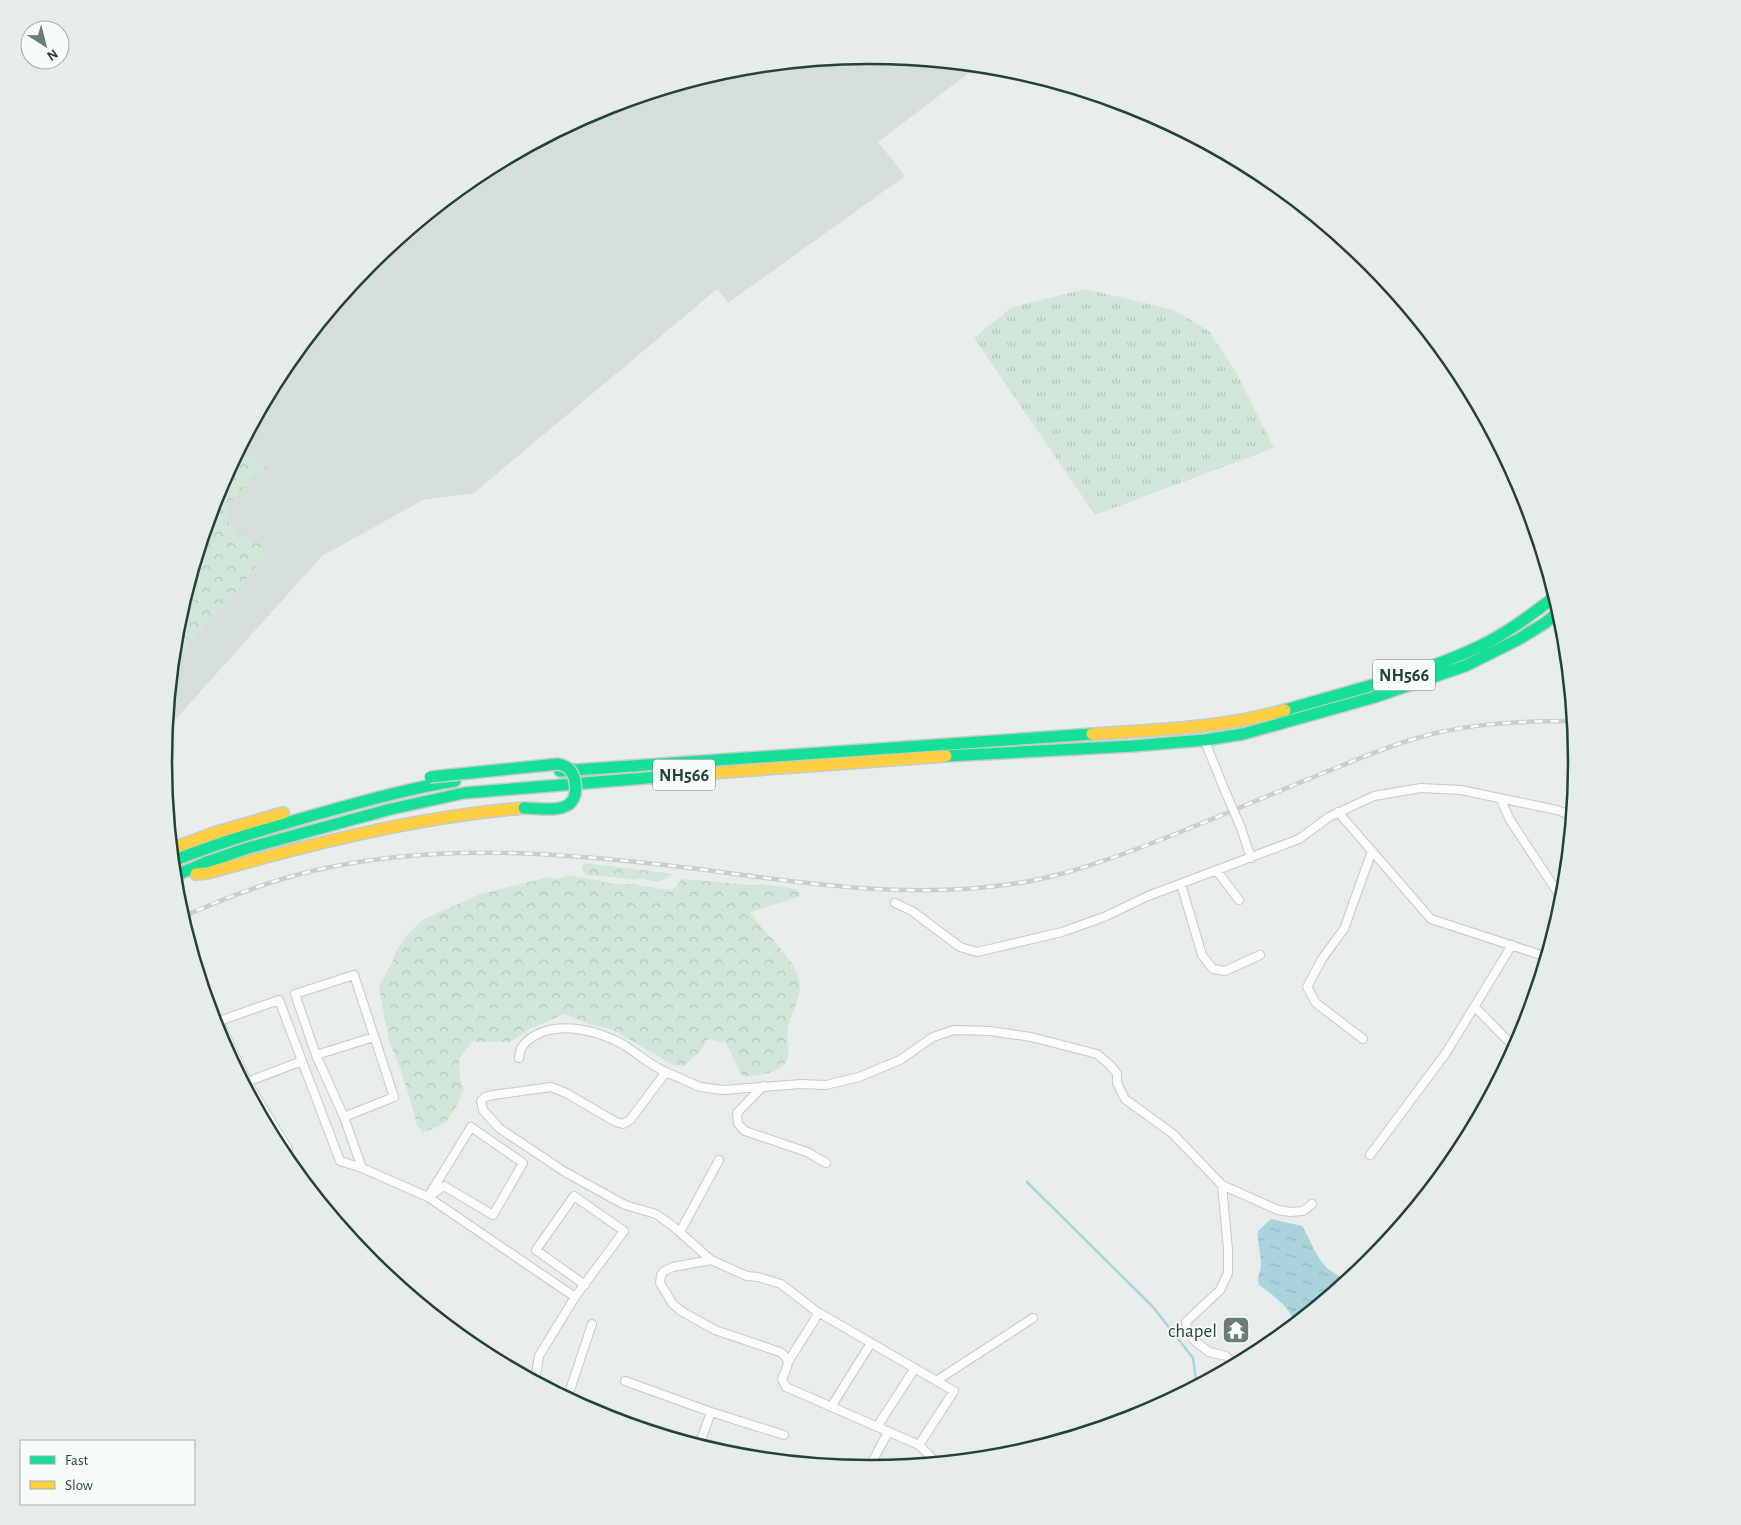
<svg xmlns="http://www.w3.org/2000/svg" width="1741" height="1525" font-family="'Alegreya Sans',sans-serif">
	<defs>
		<pattern id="grass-tufts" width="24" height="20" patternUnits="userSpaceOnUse" patternTransform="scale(1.25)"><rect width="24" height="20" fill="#d1e6d8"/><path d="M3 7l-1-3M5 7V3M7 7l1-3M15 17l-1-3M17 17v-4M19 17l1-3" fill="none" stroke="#b3c6ba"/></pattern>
		<pattern id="forest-crowns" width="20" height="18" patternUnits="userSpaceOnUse" patternTransform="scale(1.25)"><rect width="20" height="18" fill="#d1e6d8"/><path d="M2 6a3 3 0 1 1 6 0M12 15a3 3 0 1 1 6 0" fill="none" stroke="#b3c6ba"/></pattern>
		<pattern id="water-ripples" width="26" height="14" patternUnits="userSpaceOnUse" patternTransform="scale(1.25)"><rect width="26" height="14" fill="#a9d4db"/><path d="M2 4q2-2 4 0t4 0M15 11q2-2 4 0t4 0" fill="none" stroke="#91b7bd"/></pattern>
	</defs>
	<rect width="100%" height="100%" fill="#e8edeb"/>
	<path fill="#d6dedb" d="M870,55L978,66L878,142L905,176L728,303L717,289L474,493L423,500L322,556L166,730L177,624L217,491L282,369L370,262L478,174L600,109L733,69Z"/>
	<path fill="url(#grass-tufts)" d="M1086,289L1174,310L1209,331L1236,372L1274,448L1095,515L974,338L1012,307Z"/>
	<path fill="url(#forest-crowns)" d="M239,450L268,467L259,471L231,502L226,509L225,516L231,526L238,533L250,541L258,543L263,549L264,556L234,596L211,618L173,664L177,624L217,491Z
		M585,863L673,874C657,885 656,881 638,878L635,880L623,878L587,875L582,869L583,864Z
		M569,875L615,884H633L669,890L675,888L682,879L750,885C761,884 790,886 799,891L801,895L799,897L750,912C764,933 787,951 797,973C806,993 791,1010 788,1029C786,1040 792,1054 785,1063C775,1075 756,1076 742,1076L726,1043L708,1039L701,1050L684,1066L673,1065L613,1030L589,1024L564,1014L528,1030L510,1042H472L459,1059L460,1078L464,1090L455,1109L445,1123L423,1133L417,1125L410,1099L397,1060L389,1041L382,1004L379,985L392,963L396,951L407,935L422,920L480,894L549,877L558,879Z"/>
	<path fill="url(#water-ripples)" d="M1271,1219L1302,1226C1311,1240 1315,1256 1327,1268C1333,1273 1341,1277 1347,1283L1294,1326C1295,1310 1270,1293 1259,1285C1256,1277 1261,1272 1261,1264C1261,1253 1257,1242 1258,1231Z"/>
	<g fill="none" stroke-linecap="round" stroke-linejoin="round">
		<path stroke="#a9d4db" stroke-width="2.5" d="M1027,1182L1153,1307L1193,1358L1197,1386"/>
		<g stroke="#c5cac8" stroke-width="10">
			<path id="street" d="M1204,739L1223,786
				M1500,798L1510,820L1558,893L1565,898
				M1338,812L1431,919L1547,957
				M1241,828L1251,858
				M1217,871L1239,900
				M1181,884L1202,955L1213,969L1225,971L1260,955
				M895,903L912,911L960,947L977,952L1062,932L1104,917L1148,896L1299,839L1329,817L1374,796L1421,788L1461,790L1557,810L1573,816
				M1475,1007L1516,1049
				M1363,1039L1316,1003L1307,987L1322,959L1344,929L1372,851
				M316,1055L374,1037
				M519,1058C520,1047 525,1041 536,1035C562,1021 599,1031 624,1045C638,1054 650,1065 666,1072
				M247,1082L219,1021L279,1000L302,1061
				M763,1086L737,1113L738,1124L745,1131L807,1152L826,1163
				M344,1117L316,1055L295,994L354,975L394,1097L344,1117L362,1168
				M471,1127L523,1163L493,1215L444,1186L428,1197Z
				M1370,1155L1446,1053L1512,945
				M285,1159L288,1149L247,1082L302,1061L340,1161L362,1168L428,1197L575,1297
				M1222,1185L1228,1249V1273L1220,1290L1186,1322L1187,1331L1195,1341L1209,1352L1226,1356L1236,1365
				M680,1232L719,1160
				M711,1260L673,1267L664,1271L661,1275L660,1283L672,1303L681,1311L715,1330L780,1352C793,1361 787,1366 782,1379L786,1387L919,1445L937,1463
				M816,1311L954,1391L919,1445
				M788,1362L815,1319L817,1314L816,1311L781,1284L758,1277L747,1276L711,1260L674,1227L656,1214L625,1205L565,1172L499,1128L483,1110L481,1101L485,1097L493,1095L551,1087L566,1093L616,1122L623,1124L630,1120L666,1072L700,1087L723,1090L801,1084L826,1085L859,1077L900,1060L933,1037L954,1030L990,1031L1031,1037L1097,1054L1111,1066L1117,1074V1083L1125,1099L1173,1134L1222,1185L1278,1210L1290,1212L1303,1211L1312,1204
				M535,1381L539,1356L575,1297L624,1231L574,1196L536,1250L585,1285
				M625,1381L711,1412L699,1446
				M936,1381L1033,1318
				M567,1399L592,1324
				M831,1407L871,1343
				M711,1412L784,1435
				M877,1427L915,1368
				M868,1470L888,1432"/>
		</g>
		<g stroke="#c3ccc9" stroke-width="14">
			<path id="fast" d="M1285,710C1348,691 1420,675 1480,646C1507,633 1532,614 1556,596
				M946,756L1133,746L1205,740L1243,734L1375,697L1465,666L1519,639L1545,623L1560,611
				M560,771L1092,734
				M173,861C223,841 274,826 325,812C368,800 411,788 455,781
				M174,876L207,862L248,848L391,809L464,793L683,775"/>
		</g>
		<g stroke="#c3ccc9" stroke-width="14">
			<path id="slow" d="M1092,734C1156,730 1222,728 1285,710
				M683,775L946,756
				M171,849L214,833L283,813
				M196,874L207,873C312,844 415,817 524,808"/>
		</g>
		<use href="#street" stroke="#fcfcfc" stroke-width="8"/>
		<use href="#fast" stroke="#16e098" stroke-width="11"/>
		<use href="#slow" stroke="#ffcf43" stroke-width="11"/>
		<g stroke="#c9cdcc" stroke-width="4.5">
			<path id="rail" d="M182,917C225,898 271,880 317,870C439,842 567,853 690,868C797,882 904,900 1012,884C1050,879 1086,867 1123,854C1195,828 1265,796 1336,768C1365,756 1394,744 1424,736C1472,723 1524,721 1574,721"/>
		</g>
		<use href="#rail" stroke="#f7fbf9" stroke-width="2.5" stroke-dasharray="8" stroke-linecap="butt"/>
		<g stroke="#c5cac8" stroke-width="10" stroke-linecap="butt">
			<path id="street-bridge" d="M1223,786L1241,828"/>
		</g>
		<g stroke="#c3ccc9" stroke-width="14" stroke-linecap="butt">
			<path id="fast-bridge" d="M430,777L558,764C562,765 566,766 569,769C577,777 579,798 568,805C556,812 537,808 524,808"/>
		</g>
		<use href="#street-bridge" stroke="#fcfcfc" stroke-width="8"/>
		<use href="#fast-bridge" stroke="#16e098" stroke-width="11"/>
	</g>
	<defs>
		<g id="temple-square" transform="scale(1.4375)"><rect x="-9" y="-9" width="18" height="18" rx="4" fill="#697e78" stroke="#f7fbf9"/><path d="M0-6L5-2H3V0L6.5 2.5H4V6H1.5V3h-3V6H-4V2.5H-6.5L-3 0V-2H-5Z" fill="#fff"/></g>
	</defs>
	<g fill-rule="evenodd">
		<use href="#temple-square" x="1236" y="1330"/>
	</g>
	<g text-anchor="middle" stroke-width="4" stroke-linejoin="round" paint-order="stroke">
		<g fill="#f7fbf9" stroke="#637a73" stroke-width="1">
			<rect x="1373" y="659.5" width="62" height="31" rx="4"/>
			<rect x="653" y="759.5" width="62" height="31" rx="4"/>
		</g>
		<g font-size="18" font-weight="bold" fill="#24423a">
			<text x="1404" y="681">NH566</text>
			<text x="684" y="781">NH566</text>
		</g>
		<g font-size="19" fill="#24423a" stroke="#f7fbf9" text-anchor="end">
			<text x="1217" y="1337">chapel</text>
		</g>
	</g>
	<path d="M0 0H1741V1525H0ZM172 762a698 698 0 1 1 1396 0a698 698 0 1 1-1396 0Z" fill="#e6ecea" fill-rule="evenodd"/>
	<path fill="none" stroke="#24423a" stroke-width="2.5" d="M172 762a698 698 0 1 1 1396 0a698 698 0 1 1-1396 0Z"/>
	<rect x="20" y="1440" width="175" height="65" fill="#f7fbf9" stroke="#a3b1ad"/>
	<rect x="30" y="1456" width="25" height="8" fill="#16e098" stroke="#a3b1ad"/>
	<text x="65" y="1465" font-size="15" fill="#24423a">Fast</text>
	<rect x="30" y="1481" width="25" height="8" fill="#ffcf43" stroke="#a3b1ad"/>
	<text x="65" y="1490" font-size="15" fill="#24423a">Slow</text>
	<g transform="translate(45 45) rotate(144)"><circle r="24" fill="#f7fbf9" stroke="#a3b1ad"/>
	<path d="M0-4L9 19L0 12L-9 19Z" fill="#697e78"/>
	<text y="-8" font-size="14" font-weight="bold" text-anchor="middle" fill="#24423a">N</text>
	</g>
</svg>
